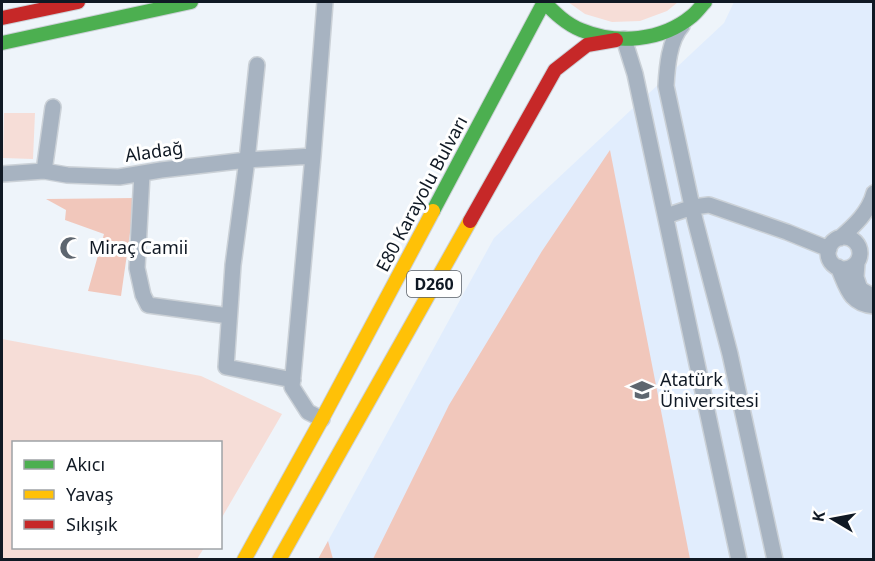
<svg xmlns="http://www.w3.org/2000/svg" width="875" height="561" font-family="'Noto Sans',sans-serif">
	<rect width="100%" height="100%" fill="#eef4fa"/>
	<path fill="#e1edfd" d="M734,2H873V559L319,560L328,541L494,238L724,23Z"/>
	<path fill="#f6ddd7" d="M568,2H678L667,11L640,21L612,22L585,14Z
		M4,113H35L33,159L3,158Z
		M2,339L201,376L282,414L221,519L220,442H14V548H204L197,559H2Z"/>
	<path fill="#f1c7bb" d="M610,150L690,559H373L449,405L542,251Z
		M135,198L121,296L88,291L104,234L65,220L66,210L46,199Z
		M328,541L333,559H318Z"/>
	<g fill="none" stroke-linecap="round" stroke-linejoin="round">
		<g stroke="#cbd1d7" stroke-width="18">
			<path id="street" d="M682,26C669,40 667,68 666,86L695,220L730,354L775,560
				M624,39L635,74L739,560
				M257,65L247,160L233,265L226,367L293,380
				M44,171L53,107
				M2,174L44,171L67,175L119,177L161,170L247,160L313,156
				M142,174L137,268L143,295L148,305L229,316
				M666,216L693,207L709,205L787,232L829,249
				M828 253a16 16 0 1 1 32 0a16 16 0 1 1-32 0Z
				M840,238C855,225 869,212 874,193
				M857,263L856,277L860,289L874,297
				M838,267C847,287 849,304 874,306
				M322,419L308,412L292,387L313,156L325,2"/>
		</g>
		<g stroke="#cbd1d7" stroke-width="16">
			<path id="fast" d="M544,2C555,13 566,24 581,30C617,45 662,41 692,16C697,12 701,6 705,2
				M2,43L191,2
				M433,211L544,2"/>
		</g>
		<g stroke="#cbd1d7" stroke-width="16">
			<path id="slow" d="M244,560L322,419L433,211
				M279,560L470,221"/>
		</g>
		<g stroke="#cbd1d7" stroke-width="16">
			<path id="jam" d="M2,18L78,2
				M470,221L555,70L587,45L616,40"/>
		</g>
		<use href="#street" stroke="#a7b3c1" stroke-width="15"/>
		<use href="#fast" stroke="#4caf50" stroke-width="14"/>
		<use href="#slow" stroke="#ffc107" stroke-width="14"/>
		<use href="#jam" stroke="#c62828" stroke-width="14"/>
	</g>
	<defs>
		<g id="mosque-bare" transform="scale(1.8)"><path d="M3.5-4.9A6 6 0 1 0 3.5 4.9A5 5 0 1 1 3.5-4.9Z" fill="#5e666f" stroke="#fff" stroke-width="2.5" paint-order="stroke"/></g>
		<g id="university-bare" transform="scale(1.8)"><path d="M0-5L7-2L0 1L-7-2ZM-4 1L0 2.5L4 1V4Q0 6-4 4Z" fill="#5e666f" stroke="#fff" stroke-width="2.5" paint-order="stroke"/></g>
	</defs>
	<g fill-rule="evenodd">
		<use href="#mosque-bare" x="71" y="248"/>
		<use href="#university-bare" x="642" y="390"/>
	</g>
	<g text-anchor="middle" stroke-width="6" stroke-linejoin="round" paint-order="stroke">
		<rect fill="#fff" stroke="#585e66" stroke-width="1.5" x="407" y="271" width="54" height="26" rx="4.5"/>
		<g font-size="16" font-weight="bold" fill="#101924">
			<text x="434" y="290">D260</text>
		</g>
		<g font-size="18" fill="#101924" stroke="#fff">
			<text transform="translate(154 152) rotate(-8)" y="6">Aladağ</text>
			<text transform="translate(422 194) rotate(-62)" y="6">E80 Karayolu Bulvarı</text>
		</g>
		<g font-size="18" fill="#101924" stroke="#fff" text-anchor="start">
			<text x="89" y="254">Miraç Camii</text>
			<text x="660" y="386">Atatürk<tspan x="660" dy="21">Üniversitesi</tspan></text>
		</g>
	</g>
	<rect width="875" height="561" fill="none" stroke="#101924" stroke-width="6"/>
	<rect x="12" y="441" width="210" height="108" fill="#ffffff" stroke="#9fa3a7" stroke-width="1.5"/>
	<rect x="24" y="460" width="30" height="9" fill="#4caf50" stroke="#9fa3a7" stroke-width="1.5"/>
	<text x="66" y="471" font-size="18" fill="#101924">Akıcı</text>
	<rect x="24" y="490" width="30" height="9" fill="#ffc107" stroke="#9fa3a7" stroke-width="1.5"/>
	<text x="66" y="501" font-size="18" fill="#101924">Yavaş</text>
	<rect x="24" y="520" width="30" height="9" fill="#c62828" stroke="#9fa3a7" stroke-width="1.5"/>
	<text x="66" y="531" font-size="18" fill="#101924">Sıkışık</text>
	<g transform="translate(833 519) rotate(280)" stroke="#ffffff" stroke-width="4.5" paint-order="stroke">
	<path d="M0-4.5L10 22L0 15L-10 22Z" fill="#101924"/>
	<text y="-9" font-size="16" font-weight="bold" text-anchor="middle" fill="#101924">K</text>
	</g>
</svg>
